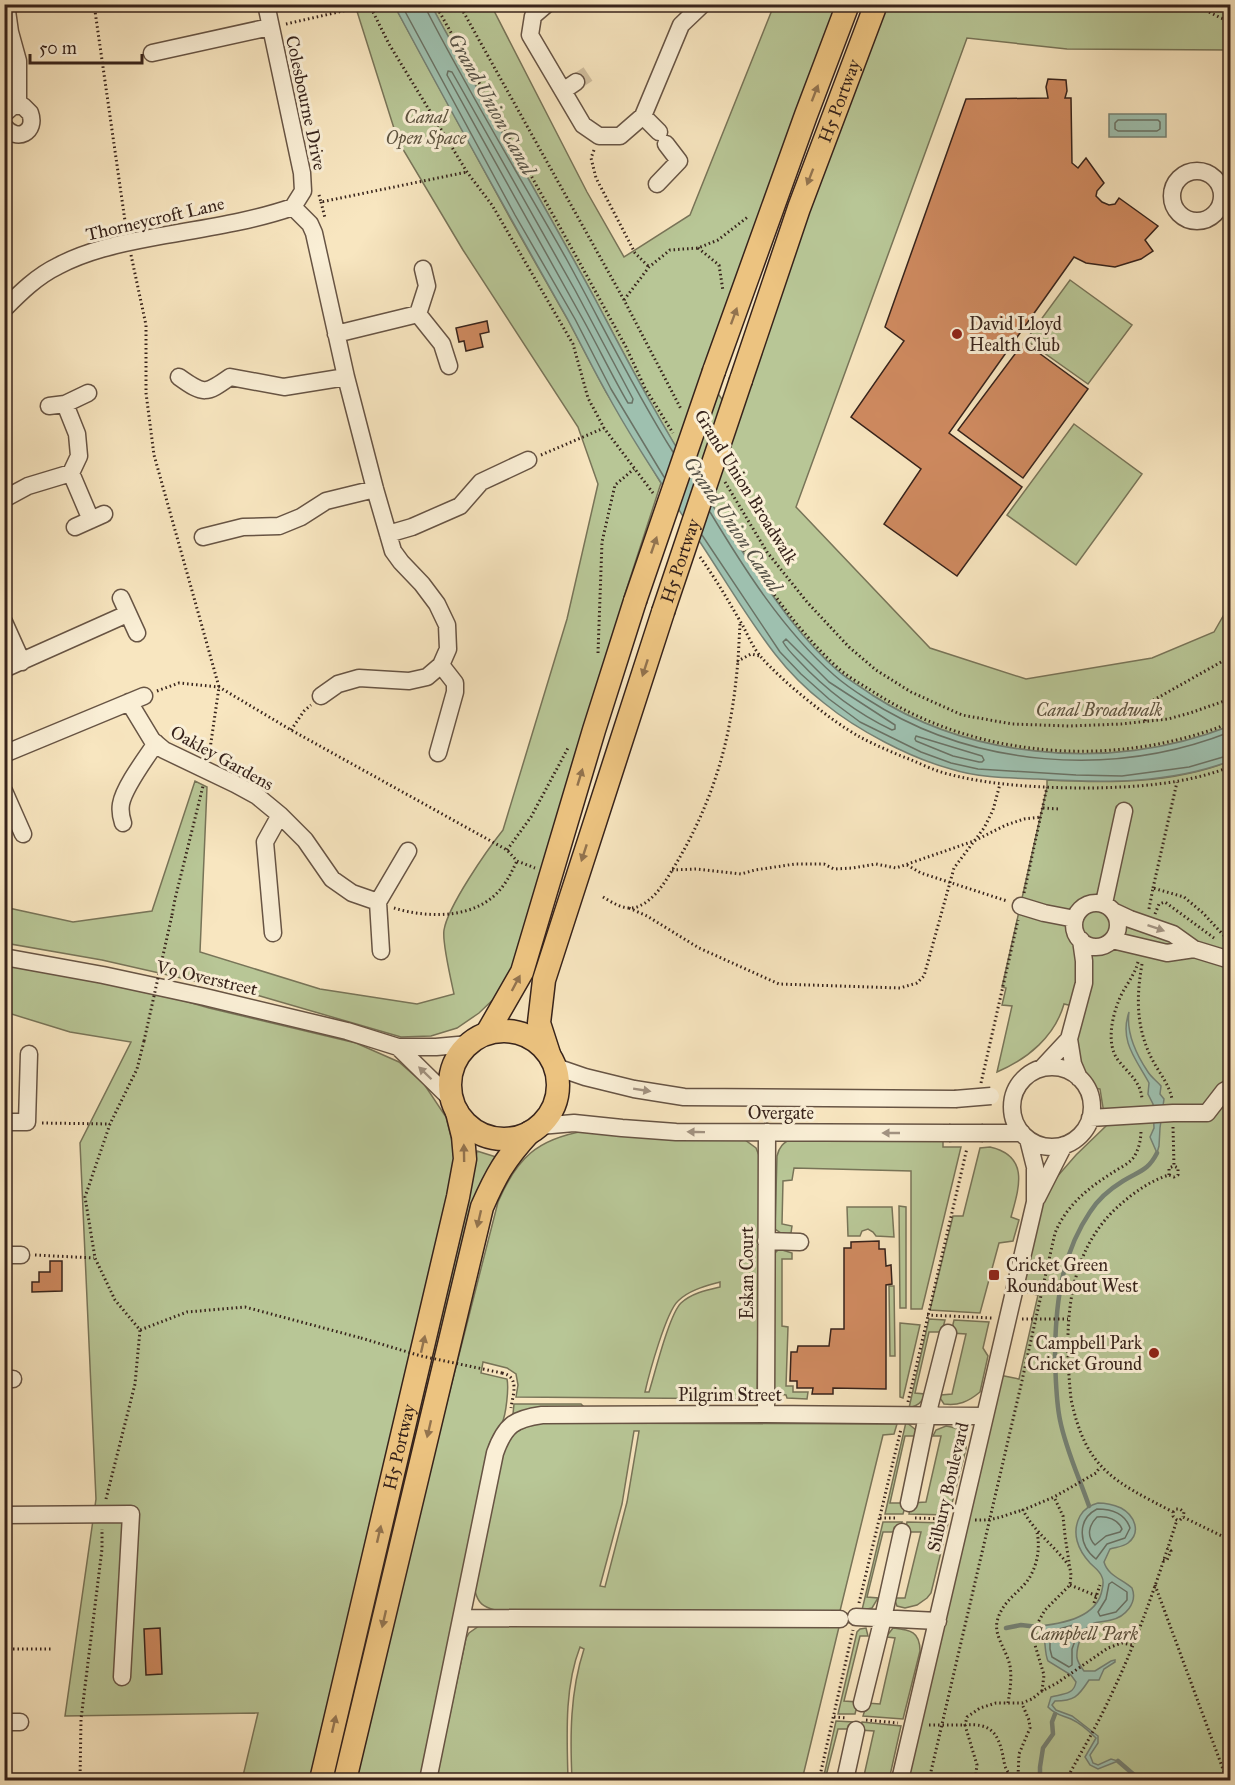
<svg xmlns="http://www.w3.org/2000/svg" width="1235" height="1785" font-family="'IM FELL Great Primer',serif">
	<rect width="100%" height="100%" fill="#f8e6c0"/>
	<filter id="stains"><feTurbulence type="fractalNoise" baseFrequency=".00333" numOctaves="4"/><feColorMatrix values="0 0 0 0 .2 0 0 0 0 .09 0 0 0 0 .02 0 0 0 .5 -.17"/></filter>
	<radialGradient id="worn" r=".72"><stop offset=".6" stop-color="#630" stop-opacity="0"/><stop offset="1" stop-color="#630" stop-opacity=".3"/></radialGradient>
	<path fill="#b8c696" stroke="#787458" stroke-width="1.5" fill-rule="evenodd" d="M355,5H394L510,218L569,322L606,392L661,483L625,594L624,637L522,972L479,1013L457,1028L431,1036L401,1037L260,996L102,960L5,943L4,907L73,922L152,911L195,781L207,787L200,952L320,989L417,1004L454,994C451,980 442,942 444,930C448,906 487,850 503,830L567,619L598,484L578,427L463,250L398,141Z
		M431,5H491L587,192L624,257L690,215L774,5H848L710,382L730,411L876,5H1230V50L1067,49L967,38L796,507L930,648L1026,679L1152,658L1214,632L1230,604V726C1169,750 1101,759 1035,751C977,745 922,727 872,695C861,687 848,680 838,671C799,637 772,595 744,554C712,505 680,456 652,405C632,370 614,335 595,299C542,200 484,103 431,5Z
		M1070,280L1132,325L1088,384L1026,340Z
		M1074,424L1142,474L1076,565L1007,515Z
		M1230,761V1780H900L994,1374L1019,1379L1038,1295L1014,1290L1035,1202L1076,1155L1106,1126L1100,1089C1096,1088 1090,1088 1086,1086C1066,1074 1076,1027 1077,1007L1064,1004C1055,1036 1028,1059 997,1072L1012,1006L1002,1005L1006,988L1002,987L1047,787V780C1108,783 1173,784 1230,761Z
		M4,965L157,993L209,1008L356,1043L399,1062L424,1084L446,1117L452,1141L458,1197L321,1780H242L258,1713L65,1716L96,1499L80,1143L131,1042L70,1032L5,1012Z
		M585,1131L745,1140L756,1148L760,1158L757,1399L516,1397L518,1385L516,1374L507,1368L483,1362L481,1373L507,1379C509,1388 506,1415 502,1423C497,1431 492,1436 489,1445L420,1780H356L397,1598L498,1202C517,1158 537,1139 585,1131ZM720,1282V1287C707,1290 692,1293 681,1303C669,1315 655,1373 649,1392H645C649,1374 666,1312 678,1301C689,1290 706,1286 720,1282Z
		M792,1138L943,1140V1147H961L922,1309H911V1171L794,1168L792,1180L783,1181L782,1224L792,1226L791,1233L784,1235L775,1229L777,1156C779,1147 783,1143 792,1138Z
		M990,1147C1030,1156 1019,1188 1011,1217L1019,1220L1013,1241L999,1243L980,1313L930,1310L953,1216H963L980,1148Z
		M477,1151L496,1157L481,1185L437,1348L380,1580L333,1780H325L420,1376L472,1183Z
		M899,1206L906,1207V1308H900Z
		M847,1207H892L894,1237L876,1236L873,1232L868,1229L862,1231L860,1236H848Z
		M779,1249L792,1253V1259H782V1326L788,1327L786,1386H793V1392H808L807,1399L787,1398L786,1395L778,1394L777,1399L773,1396L775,1253Z
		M889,1286H894L895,1356H890Z
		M929,1319L945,1320L942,1332H929L915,1393L925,1394C922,1403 917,1406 909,1408Z
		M954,1320L989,1322L983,1348L988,1356L980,1392C968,1402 958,1406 944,1404L940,1398L941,1395L952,1394L966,1334L951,1333Z
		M900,1323L920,1325L903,1398L900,1397Z
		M514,1404H581L584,1407L533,1408L513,1414Z
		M906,1422L916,1430V1436H905L890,1503H906L903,1514H885Z
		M540,1423L897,1424L894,1434L883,1435L840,1611L495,1610C483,1607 478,1603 475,1591L503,1454C510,1432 519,1428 540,1423ZM634,1431H639L627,1502L605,1587L600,1586L622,1504Z
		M946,1426C961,1428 967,1433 966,1449L949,1515L909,1514L911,1503L926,1502L941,1436H933L936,1430Z
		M883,1522H902L899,1532H883L867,1597L878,1598L872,1608L862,1610Z
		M907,1522L948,1523L931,1593L927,1598L917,1605L905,1608L897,1606L894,1598H905L921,1532H905Z
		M479,1626L839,1627L802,1780H572C570,1736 570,1692 584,1649L580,1647C564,1688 567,1737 568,1780H436L466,1638L469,1633Z
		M866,1628L868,1636H860L844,1701L858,1702L855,1714H838L857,1632L860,1629Z
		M893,1628C910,1630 920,1631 920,1651L903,1719L863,1716L867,1703L880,1704L895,1638L886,1637Z
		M836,1721L854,1722L853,1729H838L825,1780H823Z
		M862,1722L901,1726L889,1780H863L874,1731L860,1730Z"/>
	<path fill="#9ec0af" stroke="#758174" stroke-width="1.5" d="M394,5H431C484,103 542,200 595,299C614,335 632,370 652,405C680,456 712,505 744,554C772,595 799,637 838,671C848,680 861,687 872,695C922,727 977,745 1035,751C1101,759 1169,750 1230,726V761C1169,784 1103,783 1038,779C1009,778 979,778 951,769C910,758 857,730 824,703C806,689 789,672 775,654C747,618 724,578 698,539C666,490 633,442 605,390C592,367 580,342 567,318C508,214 450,110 394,5Z
		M1109,114H1166V137H1109Z
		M1129,1012C1126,1033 1136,1054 1148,1072C1151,1077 1157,1081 1161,1086L1160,1094L1164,1099L1160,1128L1159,1146L1157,1153L1150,1137L1154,1128L1153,1104L1148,1094L1149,1083C1136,1059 1119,1041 1129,1012Z
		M1098,1503C1106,1503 1114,1505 1121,1508C1134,1515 1142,1532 1128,1543C1123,1547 1116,1547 1110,1549L1104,1562C1108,1576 1122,1579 1132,1588C1138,1603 1125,1617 1111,1620C1105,1622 1098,1621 1092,1624C1082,1629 1076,1648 1077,1658C1078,1663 1081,1667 1084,1671H1095L1111,1661L1115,1660V1662L1104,1669L1099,1680H1089C1078,1697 1074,1701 1055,1701L1052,1705L1056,1710L1072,1716L1098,1736V1743L1090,1755L1093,1763L1098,1765L1111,1759L1118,1761L1098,1769L1090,1765L1085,1757L1096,1738C1088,1730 1080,1723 1071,1719C1062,1715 1055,1715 1048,1707L1051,1697C1062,1694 1074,1695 1076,1682L1071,1675L1048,1661C1043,1650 1048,1635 1038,1628V1626C1062,1624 1097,1618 1102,1590C1103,1586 1104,1581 1102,1577C1100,1571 1094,1567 1090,1563C1078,1550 1071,1533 1080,1516C1084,1509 1090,1505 1098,1503Z"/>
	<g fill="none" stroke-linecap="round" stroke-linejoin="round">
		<path stroke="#6a7265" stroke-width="1.5" d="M401,4L515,215L575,319L611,389L664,477
			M426,4V9C470,95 520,177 567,260C602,324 634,390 673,452
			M448,71L452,72L575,290L633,399L632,403H628C611,374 597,344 580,314C536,235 491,155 447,75Z
			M1118,120H1158L1160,122V129L1157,131H1118L1115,129V123Z
			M710,512C745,570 783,630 834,675C844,684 856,692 867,699C973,768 1113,778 1230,732
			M702,535L780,652L801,674L829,699L860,722L921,752L951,763L978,769L1076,775L1122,776L1189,767L1230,755
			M786,639L829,682L895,725V729L892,730C856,713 825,689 798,660C793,655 787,649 783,642Z
			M916,736L982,756L984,760L982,762H979L953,756L916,741L915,739Z
			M1097,1509C1111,1509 1125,1513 1130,1528L1125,1538L1107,1544L1096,1559C1079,1546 1076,1520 1097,1509Z
			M1097,1517C1107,1516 1118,1519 1122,1529L1120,1532L1106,1536L1095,1545C1086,1536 1089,1525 1097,1517Z
			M1112,1582L1127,1592V1600L1116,1612L1100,1616L1098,1612L1106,1599L1109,1584Z
			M1077,1624L1080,1627L1072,1649V1665L1069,1667L1052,1657L1050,1649V1633L1052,1631Z"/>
		<path stroke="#758174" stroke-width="4.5" d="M1089,1506C1079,1477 1066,1450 1060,1420C1056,1401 1056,1380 1055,1361C1055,1309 1060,1256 1090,1212C1098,1199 1110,1189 1123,1181C1139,1171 1148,1171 1157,1153
			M1006,1628L1021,1625L1038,1627
			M1118,1761L1140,1780
			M1040,1780V1767L1043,1748L1053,1734L1052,1722L1055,1714"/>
	</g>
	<path fill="#cf8a60" stroke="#37231b" stroke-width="1.5" d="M1048,79L1066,80L1067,91L1065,98H1071L1072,163L1078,168L1086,158L1104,183L1097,191L1096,196L1102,202L1109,205L1115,204L1119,198L1158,226L1145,240L1153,251L1141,259L1115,267L1086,263L1074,257L949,433L1022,487L957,576L884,524L921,469L851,417L904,341L885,327L966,99L1048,98L1046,87Z
		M487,321L489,332L480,334L483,347L466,351L464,341L459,342L456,328Z
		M1024,342L1088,389L1023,478L958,430Z
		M879,1241V1249H885L886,1266L891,1265L892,1284L886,1285V1389L833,1388V1394H812L813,1388H797V1381H790L791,1352H797L798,1346H829L831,1329H844V1248H851V1242Z
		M50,1261H62V1291L32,1292V1282H39V1272H50Z
		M160,1628L162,1674L146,1675L144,1629Z"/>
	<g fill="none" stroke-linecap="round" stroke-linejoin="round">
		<path stroke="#d1bf9f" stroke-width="16" stroke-dasharray="16 8" stroke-linecap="butt" d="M576,82L588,74"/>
		<g stroke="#675444" stroke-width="19">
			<path id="minor" d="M6,4L10,32L18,61V105
				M266,4L302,173L303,191L293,207
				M547,4L533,16L530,35L583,125L599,136H620L643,116L681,25L703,4
				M152,53L270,27
				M563,91L576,82
				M4,114L13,106H23L30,113C37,132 17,143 4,126
				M643,116L659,132
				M1172 196a25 25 0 1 1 50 0a25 25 0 1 1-50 0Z
				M657,184L679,161L666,144
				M293,207L310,224L314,233L346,377L375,489L393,551L401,562L422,584L437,604L447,625L448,649L441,665L427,677L409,681L359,678L338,684L321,696
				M423,269L427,286L418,314L442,344L449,366
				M4,309C20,293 37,276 58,266C86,251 118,244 150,238C197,229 247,223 293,207
				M336,334L418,314
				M179,377C204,395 206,394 230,377L284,387L346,377
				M65,404L88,393
				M49,406L65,404L77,434L79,456L71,473L91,520
				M4,499L28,486L71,473
				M75,527L104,514
				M388,534L412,527L460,506L481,482L528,460
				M203,537L243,527L279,526L301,517L326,501L375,489
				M121,598L137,633
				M4,622L22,662
				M4,669L127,614
				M129,702L152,740L164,750L235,784L257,796L280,815L305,840L332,879L352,893L378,902
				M438,753L455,692V683L441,665
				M4,754L144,696
				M4,791L23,834
				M123,823C121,817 120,810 121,804C124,787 146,758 156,743
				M1074 925a22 22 0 1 1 44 0a22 22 0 1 1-44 0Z
				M1104,903L1124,811
				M1021,906L1044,913L1075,919
				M1115,912L1130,919L1173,934L1194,949L1230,960
				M273,933L265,842L280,815
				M1112,940L1167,953L1194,949
				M381,951L378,902L408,851
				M4,957L103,975L205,997L347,1031L398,1047H436L469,1044
				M398,1047L451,1099
				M556,1067L585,1077L634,1089L684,1097L955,1099
				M1012 1107a40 40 0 1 1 80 0a40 40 0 1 1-80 0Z
				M1042,1068L1069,1039
				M1079,1078L1073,1064L1069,1039L1084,983V961L1081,940
				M1090,1118L1173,1113H1207L1224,1091L1230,1088
				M4,1122H27L29,1054
				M540,1126L574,1123L622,1128L676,1132L949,1133
				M983,1133H1022
				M1037,1198L1064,1145
				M766,1241L800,1242
				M4,1255H21
				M4,1379H13
				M766,1414L767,1132
				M909,1503L927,1416L948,1333
				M4,1515L131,1514L122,1677
				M856,1617L938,1621
				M462,1618L840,1619
				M862,1703L883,1618L902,1532
				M4,1722H20
				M428,1780L495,1453C505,1425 514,1419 542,1415L766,1414L985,1416
				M845,1780L856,1730
				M900,1780L1035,1202V1167L1028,1139"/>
		</g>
		<g stroke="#37231b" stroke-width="25">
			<g id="major">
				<path d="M714,371L806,115L848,4"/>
				<path id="s1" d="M741,380L799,208L876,4"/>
				<circle cx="504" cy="1085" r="54"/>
				<path d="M487,1033L522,972L594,730L635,601"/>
				<path d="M549,1054L539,1023L544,980L663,612"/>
				<path id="s2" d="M321,1780L458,1197L465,1159L463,1136L457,1112"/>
				<path d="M345,1780L482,1207C496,1175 505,1159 529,1133"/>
			</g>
		</g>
		<path stroke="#37231b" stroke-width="3" stroke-dasharray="1.5 3" stroke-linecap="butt" d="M94,4L126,228
			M369,4L389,44L467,172L492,205L573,344L588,398L604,428L653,493
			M435,4L571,247L626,347L645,388L673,433
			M459,4L624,300L681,409
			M1193,4L1221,18L1230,21
			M1091,7L1097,4
			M286,24L369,5
			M594,150L591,158L596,178L635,253L649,267
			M319,195L321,202L467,172
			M321,202L325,218
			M698,248L719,265L723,291
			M131,255L146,325V393L154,455L219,687L209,756
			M624,300L649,267L670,250L698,248L718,240L749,216
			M541,455L604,428
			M725,482L767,552L807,602L849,647L876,670L911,692L962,715L1012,724L1069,726L1121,724L1168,719L1190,713L1230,699
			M718,508C753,565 789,623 838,668C848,677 861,684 872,691C976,759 1115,769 1230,723
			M700,557C716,579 729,602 743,626C748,636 754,649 761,657C783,682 831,721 860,737C877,746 896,754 914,761C925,766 936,771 948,774C994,786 1044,788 1092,788C1140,787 1185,784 1230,767
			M740,624L738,661L751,654L760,656
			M598,653L602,542L615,485L634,469
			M157,691L179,683L219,687L291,730L507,850L517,861L535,868
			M1145,721L1152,701L1230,657
			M291,730L304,711L311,705
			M1043,808L1059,809
			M507,850L531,817L568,748
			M907,865L921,873L1007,901
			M672,870L696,869L741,874L755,870L795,864H824L834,869L853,868L876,864L896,868L974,841L1006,825L1024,819L1041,817
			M1153,888L1177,782
			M1024,893L1047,787
			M603,897C613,903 625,911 637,907C655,900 665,882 674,867C701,823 721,772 730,721C734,701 736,681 738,661
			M394,908C430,919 479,919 503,886C509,878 513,869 517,861
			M629,908L647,916L699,948L779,984L900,988L917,983L924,976L954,868L984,828L993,810L1000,784
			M1149,909L1153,888L1184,897L1203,913L1227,939L1230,941
			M1155,914L1159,904L1165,902L1214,938
			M172,915L175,899L203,786
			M1138,962C1134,977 1124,987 1119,1000C1112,1017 1106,1044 1118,1060C1128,1073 1141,1082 1142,1099
			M1142,964C1136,998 1136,1029 1153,1061C1160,1074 1169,1084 1172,1099
			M144,1041L137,1069L110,1124L85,1197L95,1258L115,1300L140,1330L187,1312L245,1307L361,1338
			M981,1083L1018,920
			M42,1123L110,1124
			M1173,1127L1174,1166L1178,1168V1175L1174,1177L1169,1175C1152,1180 1136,1191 1122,1203C1064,1252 1064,1330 1071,1399C1086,1470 1114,1481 1173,1512V1516L1177,1520H1180L1183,1517L1230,1540
			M1169,1175V1168L1174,1166
			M35,1255L94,1258
			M927,1315L992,1318
			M1022,1319H1068
			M502,1373C520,1377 513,1394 511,1408
			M908,1402L967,1148
			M106,1499L135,1384L140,1330
			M1173,1512L1176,1509H1180L1184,1512L1183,1517
			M880,1518H897
			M915,1518L945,1519
			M975,1520C996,1521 1004,1515 1023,1510
			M1163,1560H1167L1171,1551L1167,1548
			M1069,1566C1055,1546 1034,1532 1023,1510L1054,1497L1096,1473L1100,1467
			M1070,1585L1097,1596
			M1155,1585L1227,1780
			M859,1603L901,1429
			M1094,1603L1100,1585
			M4,1649H51
			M1042,1691L1044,1675L1035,1645L1036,1626L1045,1610L1070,1585L1071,1575L1065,1536L1063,1516L1054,1497
			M1008,1703C1010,1691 1012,1678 1010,1666C1007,1651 994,1636 997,1622C1000,1607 1011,1598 1021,1588C1036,1574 1041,1551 1037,1532
			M834,1717L847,1718
			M866,1720L898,1723
			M929,1725H965L977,1765L975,1780
			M1018,1776L1019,1754L1030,1728L1029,1720L1022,1704
			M80,1780L81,1719L102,1549V1529
			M819,1780L853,1630
			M929,1780L1021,1385L1055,1233C1066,1206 1088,1188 1112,1173C1119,1168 1129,1164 1134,1157C1139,1149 1141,1139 1141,1130
			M1002,1780L1010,1774
			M1056,1780C1045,1778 1018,1780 1010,1774C1005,1770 1004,1762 1003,1756C998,1732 990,1723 965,1725L967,1717L980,1708L996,1703H1022L1032,1699L1042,1691L1057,1683L1108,1648L1122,1643L1132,1645
			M1066,1780C1082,1751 1099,1722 1113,1691C1139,1636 1158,1578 1177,1520"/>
		<use href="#minor" stroke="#faefd6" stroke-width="16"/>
		<use href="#major" stroke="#ecc380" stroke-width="22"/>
		<g stroke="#675444" stroke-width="19" stroke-linecap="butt">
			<path id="minor-bridge" d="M955,1099L991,1096
				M949,1133H983"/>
		</g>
		<g stroke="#37231b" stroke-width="25" stroke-linecap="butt">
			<g id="major-bridge">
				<path d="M635,601L714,371"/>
				<path id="s3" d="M663,612L741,380"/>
			</g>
		</g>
		<path stroke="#37231b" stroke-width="3" stroke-dasharray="1.5 3" stroke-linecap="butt" d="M144,1041L172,915
			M361,1338L421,1356L502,1373"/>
		<use href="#minor-bridge" stroke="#faefd6" stroke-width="16"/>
		<use href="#major-bridge" stroke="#ecc380" stroke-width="22"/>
	</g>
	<defs><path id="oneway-solid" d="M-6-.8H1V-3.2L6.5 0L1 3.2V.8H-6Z" transform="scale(1.5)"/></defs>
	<g fill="#92734e">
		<use href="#oneway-solid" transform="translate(815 93) rotate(-69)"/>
		<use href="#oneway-solid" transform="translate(810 177) rotate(111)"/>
		<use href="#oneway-solid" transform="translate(734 316) rotate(-70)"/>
		<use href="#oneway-solid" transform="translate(654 545) rotate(-71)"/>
		<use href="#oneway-solid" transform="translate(645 668) rotate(108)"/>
		<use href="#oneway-solid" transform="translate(580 777) rotate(-73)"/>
		<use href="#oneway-solid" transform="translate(584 853) rotate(108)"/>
		<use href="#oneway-solid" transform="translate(516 983) rotate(-62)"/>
		<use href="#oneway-solid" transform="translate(464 1153) rotate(-91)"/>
		<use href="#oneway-solid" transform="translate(479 1219) rotate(103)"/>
		<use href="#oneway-solid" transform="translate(423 1344) rotate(-77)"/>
		<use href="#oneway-solid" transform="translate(429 1429) rotate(103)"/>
		<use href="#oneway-solid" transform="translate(379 1534) rotate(-77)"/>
		<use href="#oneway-solid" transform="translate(384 1619) rotate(103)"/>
		<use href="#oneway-solid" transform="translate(334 1724) rotate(-77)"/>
	</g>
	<g fill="#a29382">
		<use href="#oneway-solid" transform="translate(1156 928) rotate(19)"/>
		<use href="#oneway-solid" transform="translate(425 1073) rotate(-136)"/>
		<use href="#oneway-solid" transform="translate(642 1090) rotate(9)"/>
		<use href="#oneway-solid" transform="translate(696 1132) rotate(-179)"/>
		<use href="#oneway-solid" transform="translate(891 1133) rotate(-180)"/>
	</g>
	<g fill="#8f2418" stroke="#faefd6" stroke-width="2">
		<circle cx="957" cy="334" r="6"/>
		<rect x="988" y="1269" width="12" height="12" rx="3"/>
		<circle cx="1154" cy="1353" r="6"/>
	</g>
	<g text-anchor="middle" stroke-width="6" stroke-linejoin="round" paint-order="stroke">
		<g font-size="18" fill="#37231b" stroke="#faefd6">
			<text dy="6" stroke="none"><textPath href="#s1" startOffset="296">H5 Portway</textPath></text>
			<text transform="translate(306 103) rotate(78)" y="6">Colesbourne Drive</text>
			<text transform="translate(155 219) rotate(-13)" y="6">Thorneycroft Lane</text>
			<text transform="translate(746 487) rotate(58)" y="6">Grand Union Broadwalk</text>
			<text dy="6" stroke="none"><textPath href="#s3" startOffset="54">H5 Portway</textPath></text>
			<text transform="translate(222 758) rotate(29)" y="6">Oakley Gardens</text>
			<text transform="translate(207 978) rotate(13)" y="6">V9 Overstreet</text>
			<text x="781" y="1119">Overgate</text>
			<text transform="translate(747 1273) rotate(-90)" y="6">Eskan Court</text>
			<text x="730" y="1401">Pilgrim Street</text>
			<text dy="6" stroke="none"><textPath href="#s2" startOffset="342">H5 Portway</textPath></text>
			<text transform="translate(948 1487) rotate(-77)" y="6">Silbury Boulevard</text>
		</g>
		<g font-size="18" font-style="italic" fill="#5e5440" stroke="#faefd6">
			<text x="426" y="123">Canal<tspan x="426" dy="21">Open Space</tspan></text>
			<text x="1099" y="716">Canal Broadwalk</text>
			<text x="1084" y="1640">Campbell Park</text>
		</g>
		<g font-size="18" fill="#37231b" stroke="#faefd6" text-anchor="start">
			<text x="969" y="330">David Lloyd<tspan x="969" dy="21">Health Club</tspan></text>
			<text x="1006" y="1271">Cricket Green<tspan x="1006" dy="21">Roundabout West</tspan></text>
			<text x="1142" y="1349" text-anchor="end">Campbell Park<tspan x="1142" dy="21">Cricket Ground</tspan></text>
		</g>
		<g font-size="20" font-style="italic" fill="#565247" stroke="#faefd6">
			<text transform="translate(492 104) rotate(61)" y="7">Grand Union Canal</text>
			<text transform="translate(733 524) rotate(56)" y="7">Grand Union Canal</text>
		</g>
	</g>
	<rect width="1235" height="1785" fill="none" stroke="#f8e6c0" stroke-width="24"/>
	<rect x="6" y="6" width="1223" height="1773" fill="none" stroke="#37231b" stroke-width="3"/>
	<rect x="12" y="12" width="1211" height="1761" fill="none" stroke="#37231b" stroke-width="1.5"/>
	<path d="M30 54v9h112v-9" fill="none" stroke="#37231b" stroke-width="3"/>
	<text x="39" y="54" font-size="18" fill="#37231b" stroke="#faefd6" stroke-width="4.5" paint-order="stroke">50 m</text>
	<rect width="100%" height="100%" filter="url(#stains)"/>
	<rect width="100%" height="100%" fill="url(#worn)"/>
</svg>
